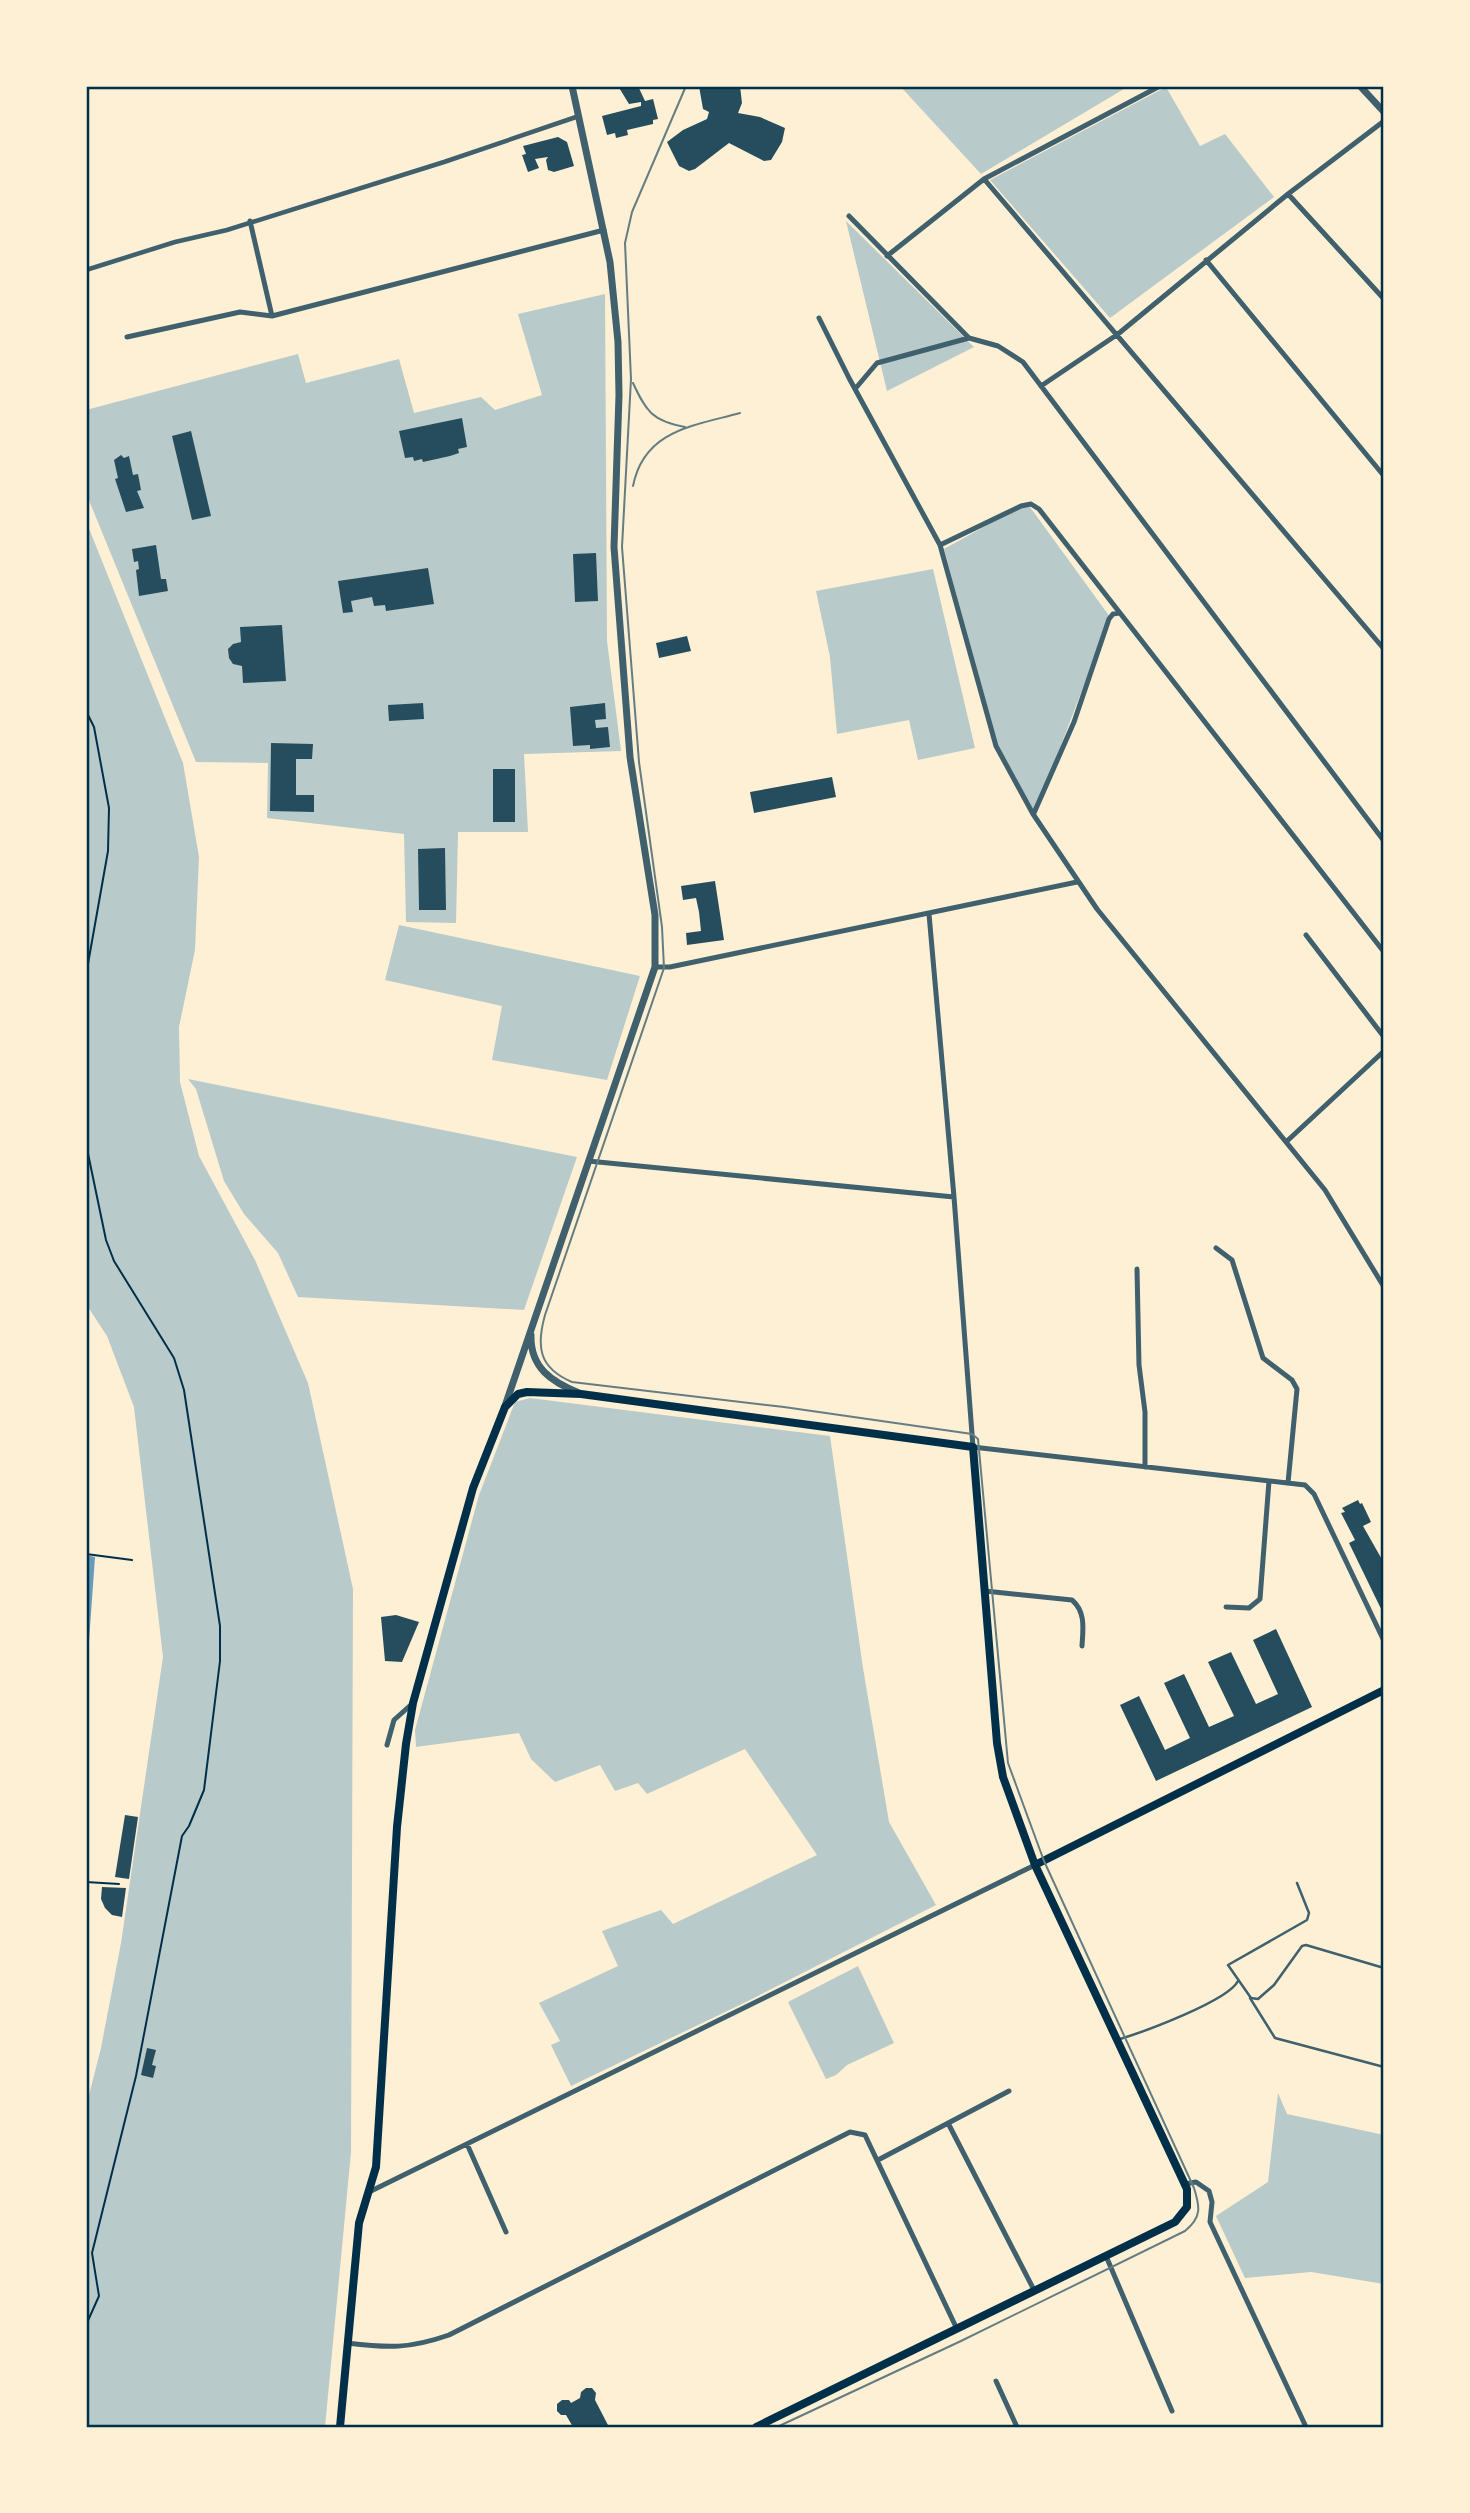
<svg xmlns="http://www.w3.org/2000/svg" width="1470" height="2513" font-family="'Source Serif 4',serif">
	<rect width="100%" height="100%" fill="#fdf0d5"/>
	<path fill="#b9caca" d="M900,86H1129L981,174Z
		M1166,87L1200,146L1225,134L1274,197L1110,318L990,180Z
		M846,221L974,347L887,391Z
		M605,294L607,641L621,751L524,754L528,832H458L456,923L406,922L404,834L267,818L268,763L196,762L86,493V410L298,354L306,383L399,359L414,413L481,397L495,410L542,395L518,314Z
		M1027,503L1110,617L1035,813L998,745L944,549Z
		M86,521L183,763L199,857L195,950L179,1027L180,1082L199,1156L255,1260L308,1383L353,1589L351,2152L325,2427H86V2107L101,2048L121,1943L163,1657L134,1407L107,1336L86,1304Z
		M933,569L975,748L918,760L909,720L837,734L830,657L816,591Z
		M399,925L640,976L607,1080L492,1060L502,1006L385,980Z
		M188,1079L577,1157L524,1310L298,1297L278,1253L244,1214L224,1181L196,1089Z
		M530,1398L830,1436L863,1668L889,1822L936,1905L748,2001L571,2086L551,2045L560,2041L539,2003L618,1966L602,1931L661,1910L673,1924L817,1855L745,1749L647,1794L638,1783L615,1791L600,1765L555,1782L531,1759L519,1733L416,1747L415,1730L479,1495L515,1402Z
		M858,1966L894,2043L847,2065L836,2075L826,2079L788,2002Z
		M1278,2093L1287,2114L1384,2135V2284L1311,2272L1245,2278L1216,2216L1268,2182Z"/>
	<path fill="#669bbc" d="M86,1555L95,1557L86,1683Z"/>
	<path fill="#264d5e" d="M618,86H638L645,101L653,99L658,119L653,120V124L627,130L628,135L616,138L615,133L607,135L602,116L641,106V102L629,104Z
		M699,86H740L742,103L738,113L760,117L785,128L782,142L771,160L764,161L729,143L695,169L689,171L679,166L667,142L683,130L707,119L709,112L703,109Z
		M558,137L567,142L574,166L554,172L548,170L546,160L548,157L535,159L539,168L528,172L522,155L526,154L523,146Z
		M462,418L467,447L458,449L459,453L450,456L423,462L422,459L414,461L413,457L405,458L399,431Z
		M191,431L211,516L192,520L172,436Z
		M121,455L124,458L129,456L133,475L138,474L141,490L137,491L144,508L126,512L115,479L118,478L114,460Z
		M156,545L161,579H166L168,591L139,596L136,570L139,569L138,561L134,562L132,549Z
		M596,553L598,601L575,602L573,554Z
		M428,568L434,604L386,611L385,605L374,606L372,597L351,601L353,612L343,613L338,581Z
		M282,625L286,681L243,683L242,666L233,664L229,658L228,649L233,644L241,642L240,627Z
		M687,636L691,651L659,658L656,643Z
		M423,703L424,719L389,721L388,705Z
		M605,703L606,719L595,720L596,728L608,727L610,747L590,749V745L573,746L570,707Z
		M271,743L313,744L312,759H296V795H314V812L270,811Z
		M493,769H515V822H493Z
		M832,777L836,797L754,813L750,792Z
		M445,848L446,910H419L418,849Z
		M715,881L724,940L687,945L686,933L701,931L699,912L696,898L683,900L681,886Z
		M1358,1500L1360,1504L1362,1503L1371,1522L1363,1526L1384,1563V1615L1349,1543L1355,1540L1341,1513L1345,1512L1342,1508Z
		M396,1615L419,1622L402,1662L385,1661L381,1617Z
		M1276,1629L1312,1707L1156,1781L1120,1705L1139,1696L1165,1750L1190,1738L1164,1683L1184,1674L1209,1727L1234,1716L1208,1662L1231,1652L1256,1704L1278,1694L1253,1640Z
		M125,1815L138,1817L129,1879L115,1877Z
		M102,1887L126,1888L122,1917L112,1915L105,1908L101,1899Z
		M147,2048L156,2050L152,2065L156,2066L153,2078L141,2075Z
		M586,2388H592L596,2393L595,2400L609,2427H573L566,2415H561L557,2411V2404L562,2400H569L571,2403L580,2398L581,2392Z"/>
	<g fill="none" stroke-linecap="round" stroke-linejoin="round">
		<path stroke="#003049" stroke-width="2" d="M86,711L94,727L109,808L108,851L86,975
			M86,1144L106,1240L114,1261L174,1358L184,1390L220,1626V1661L204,1790L189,1826L182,1836L136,2076L92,2253L99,2296L86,2325
			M86,1554L132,1560
			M86,1882L119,1884"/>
		<path stroke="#3f606c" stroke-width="2.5" d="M1297,1883L1309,1913L1307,1920L1228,1965L1251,1998L1258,1999L1274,1985L1302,1946L1306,1945L1384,1968
			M1250,1998L1275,2038L1384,2067
			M1120,2039C1143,2032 1228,2001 1238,1981"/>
		<path stroke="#3f606c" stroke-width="4.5" d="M86,270L175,242L227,230L444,162L579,116"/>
		<path stroke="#3f606c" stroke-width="5" d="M984,179L1384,649
			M1288,194L1384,299
			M849,216L969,338
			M250,221L272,316
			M887,256L984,179L1160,86
			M1206,260L1384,476
			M819,318L849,378L940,545L996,746L1033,814L1097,909L1325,1190L1384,1287
			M127,337L240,312L272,316L604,230
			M1041,386L1118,334L1288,194L1384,121
			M855,389L877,363L969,338L998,346L1023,362L1384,841
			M940,545L1021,506L1031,504L1039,509L1384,952
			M1034,813L1074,722L1109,619L1113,614L1119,613
			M929,914L954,1197L973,1447L1305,1485L1314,1494L1384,1641
			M1306,935L1384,1037
			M655,967H670L1077,882
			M1286,1142L1384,1051
			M588,1161L954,1197
			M1216,1248L1232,1260L1263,1358L1292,1380L1297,1389L1288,1483
			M1137,1269L1139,1365L1145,1412V1467
			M985,1591L1072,1600C1086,1612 1083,1629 1082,1646
			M1226,1607L1249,1608L1260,1599L1269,1481
			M387,1745L394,1720L413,1703
			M948,2123L1034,2290
			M467,2144L506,2232
			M878,2160L1009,2091
			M1185,2184L1196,2182L1209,2191L1212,2202L1210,2222L1306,2427
			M369,2192L1035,1865
			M1106,2256L1172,2411
			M347,2343C388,2348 409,2349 449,2335L850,2132L865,2135L956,2327
			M996,2381L1017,2427"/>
		<path stroke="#3f606c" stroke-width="7" d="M1360,86L1384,112
			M531,1335C530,1368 552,1382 579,1393
			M505,1406L655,967V915L630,757L614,547L619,395L618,342L610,262L572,86"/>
		<path stroke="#003049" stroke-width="8" d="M1035,1865L1384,1690
			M340,2427L359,2223L376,2167L397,1827L406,1744L413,1703L473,1488L505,1407L518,1394L527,1392L581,1394L973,1447L997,1743L1003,1777L1035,1865L1187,2189V2207L1175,2222L756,2427"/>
		<path stroke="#657d81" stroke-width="2" d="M686,86L632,212L625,243L631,379L622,547L639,762L662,927L664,968L545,1315C536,1347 539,1368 572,1382L784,1407L972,1434L978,1439L1008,1763L1044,1861L1194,2188C1200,2207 1202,2217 1185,2231L961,2341L777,2427
			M633,383C646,411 652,421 685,427
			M633,486C644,430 693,426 740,413"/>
	</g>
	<rect width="1470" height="2513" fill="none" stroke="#fdf0d5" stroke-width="175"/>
	<rect x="88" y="88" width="1294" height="2338" fill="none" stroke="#003049" stroke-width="2.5"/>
</svg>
